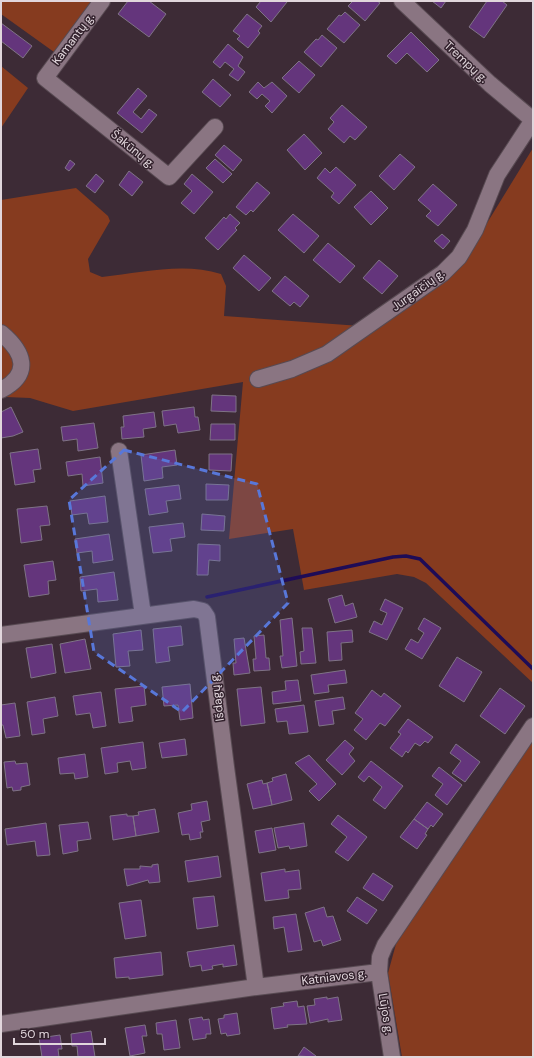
<svg xmlns="http://www.w3.org/2000/svg" width="534" height="1058" font-family="'DM Sans',sans-serif">
	<rect width="100%" height="100%" fill="#3d2b36"/>
	<path fill="#863b1f" d="M1,1H98L54,52L1,14Z
		M1,66L28,88L1,128Z
		M533,148V683L426,583L414,577L397,574L304,590L293,529L229,539L243,382L73,411L30,398L6,397L1,399V200L76,188L108,216L110,221L88,259L90,272L102,277C141,273 183,262 221,274L226,286L224,316L374,327L465,259Z
		M533,735V1057H402L388,973L396,944Z"/>
	<g fill="none" stroke-linecap="round" stroke-linejoin="round">
		<path stroke="#1e0c57" stroke-width="3.5" d="M207,597L393,557L406,556L420,559L533,669"/>
	</g>
	<path fill="#64357c" stroke="#7f7386" d="M128,1H149L166,14L149,37L118,14Z
		M261,1H286L287,2L271,22L256,7Z
		M353,1H377L380,3L365,21L348,6Z
		M432,1H446L441,8Z
		M487,1H502L507,5L484,38L469,27Z
		M345,12L360,25L344,43L327,29L339,15L341,16Z
		M247,14L262,26L258,31L260,33L248,48L237,39L240,36L233,31Z
		M1,23L32,46L23,58L1,41Z
		M411,32L439,60L427,72L407,53L396,64L387,56Z
		M322,35L337,48L321,67L304,52L316,39L318,40Z
		M228,44L243,57L238,66L245,72L238,81L229,75L234,69L225,62L220,68L213,62Z
		M299,61L315,75L299,93L282,78Z
		M213,79L231,95L220,107L202,92Z
		M258,82L264,88L272,82L287,96L272,113L265,106L270,101L262,94L257,99L249,92Z
		M138,88L147,96L133,112L141,119L149,109L157,115L142,133L117,113Z
		M342,105L367,127L355,140L350,136L344,143L328,129L334,122L330,118Z
		M304,134L322,153L305,170L287,150Z
		M224,145L242,160L233,171L215,155Z
		M400,154L415,167L394,190L379,176Z
		M215,159L232,174L223,183L206,168Z
		M70,160L75,164L69,171L65,168Z
		M336,167L356,185L339,204L331,197L334,193L317,178L325,168L330,173Z
		M129,171L143,182L132,196L119,185Z
		M96,174L104,181L95,193L86,186Z
		M192,174L213,192L194,214L181,203L192,191L184,184Z
		M257,182L270,193L253,212L251,210L246,215L236,207Z
		M433,184L457,205L438,226L426,216L431,211L418,200Z
		M371,191L388,208L371,225L354,207Z
		M230,214L240,223L235,228L237,230L218,250L205,238L224,217L226,219Z
		M293,214L319,236L304,253L278,230Z
		M442,234L450,241L443,249L434,241Z
		M328,243L355,266L340,283L313,260Z
		M244,255L271,278L259,291L233,268Z
		M379,260L398,276L382,294L363,278Z
		M285,276L309,296L300,307L294,302L290,306L272,291Z
		M212,395L236,396V412L211,411Z
		M11,407L23,432L13,436L1,438V412Z
		M194,407L195,417H198L200,430L178,433L176,424L164,426L162,411Z
		M154,412L156,427L143,429L144,437L122,439L121,427H124L123,416Z
		M94,423L98,448L78,451L77,439L63,441L61,427Z
		M211,424H235V440H210Z
		M38,449L41,469L33,470L35,482L15,485L10,453Z
		M175,450L177,465L162,467L163,478L144,481L141,455Z
		M209,454H232L231,471L209,470Z
		M100,457L103,483L83,486L82,474L68,476L66,462Z
		M206,484L229,485L228,500H206Z
		M179,485L181,499L166,501L168,512L149,515L145,489Z
		M105,496L108,522L89,524L87,513L72,515L70,501Z
		M47,506L50,525L40,526L42,540L21,543L17,509Z
		M202,514L225,516L224,531L201,530Z
		M183,523L185,537L170,539L172,551L153,553L149,527Z
		M109,534L113,560L93,563L92,551L77,553L75,539Z
		M198,544L220,545V561L209,560L208,575H197Z
		M53,561L56,580L48,581L49,594L29,597L24,565Z
		M114,572L118,600L98,602L97,589L81,591L80,577Z
		M342,595L345,606L353,603L357,617L335,623L328,599Z
		M385,599L403,608L387,640L369,632L374,621L382,625L387,613L380,610Z
		M292,618L297,666L282,668L280,656H283L280,620Z
		M424,618L441,628L422,659L405,649L411,639L418,643L424,633L418,629Z
		M181,626L183,645L168,647L170,661L156,663L153,629Z
		M302,628H312L316,663L301,664L300,652L304,651Z
		M141,630L143,650L128,651L130,666L116,667L113,634Z
		M352,630L353,642L341,643L342,660L329,661L327,632Z
		M264,635L266,658H269L270,670L254,671L253,659H256L254,636Z
		M244,638L250,673L234,675L233,663H236L234,639Z
		M85,639L91,669L65,673L60,644Z
		M52,644L56,673L31,678L26,648Z
		M457,657L482,672L464,702L439,686Z
		M345,670L347,683L328,685L329,692L314,694L311,675Z
		M298,680L301,701L273,704L272,692L286,690L285,681Z
		M190,684L193,718L180,720L178,705L164,706L162,687Z
		M144,686L146,705L131,707L133,721L119,723L115,689Z
		M261,687L265,723L241,726L237,689Z
		M500,688L525,706L505,734L480,716Z
		M372,690L381,697L384,693L401,706L385,726L380,723L366,740L354,730L363,719L355,713Z
		M101,692L106,726L93,728L90,713L76,715L73,696Z
		M55,697L58,716L43,719L45,733L32,735L27,702Z
		M343,697L345,709L332,711L334,724L319,726L315,701Z
		M15,703L20,736L6,738L3,725H1V705Z
		M304,705L308,732L289,734L287,721L277,722L275,709Z
		M408,719L433,737L428,743L425,741L420,746L415,743L408,753L406,751L402,757L390,748L401,734L398,732Z
		M185,739L187,755L162,758L159,743Z
		M345,740L354,748L349,754L355,761L342,775L326,760Z
		M143,742L146,768L132,770L130,761L117,763L118,772L105,774L101,748Z
		M456,744L480,762L465,782L452,773L461,761L450,753Z
		M85,754L88,777L75,779L74,773L60,774L58,758Z
		M309,755L336,784L319,801L309,791L317,784L295,763Z
		M15,761L16,764L27,763L30,785L21,787V790L13,791L12,787L7,788L4,762Z
		M371,761L403,786L385,809L373,800L382,787L369,776L364,782L358,777Z
		M439,767L462,785L447,805L435,795L443,784L432,776Z
		M286,774L292,800L272,805L267,783L273,781L272,778Z
		M262,780L263,784L267,783L272,805L253,809L247,784Z
		M207,801L210,820L201,822L203,832H200L201,838L190,840L189,834L182,835L178,813L192,810L191,804Z
		M427,802L443,814L433,827L431,825L428,829L414,819Z
		M155,809L159,832L136,836L133,816L139,815L138,812Z
		M127,814V816H133L136,836L113,840L110,816Z
		M338,815L367,837L348,861L335,852L347,837L331,824Z
		M414,819L428,829L425,834L427,835L417,849L400,837Z
		M88,822L91,839L77,841L78,851L63,854L59,825Z
		M46,823L50,855L37,856L35,841L7,845L5,829Z
		M304,823L307,846L290,849L289,846L278,848L274,828Z
		M272,828L276,850L259,853L255,831Z
		M218,856L221,877L188,882L185,861Z
		M158,864L160,882L149,883L148,880L127,886L124,869H140V866L152,867V865Z
		M285,869V872L299,870L301,889L288,890L289,898L265,901L261,873Z
		M373,873L393,886L383,901L363,888Z
		M214,896L218,926L197,929L193,898Z
		M357,897L377,910L367,924L347,911Z
		M141,900L146,936L125,939L119,903Z
		M324,907L327,917L333,916L341,940L323,946L321,940L314,942L305,913Z
		M296,914L302,950L288,952L284,927L274,929L273,917Z
		M234,945L237,965L223,967V964L212,966L213,969L202,971L201,965L190,967L187,952Z
		M161,952L163,975L129,979V977L116,978L114,958Z
		M327,997V999L338,997L342,1020L328,1022V1019L310,1023L307,1006L315,1005L314,999Z
		M297,1001L298,1007L304,1006L307,1024L287,1025L288,1027L274,1029L271,1008L284,1006L283,1003Z
		M237,1013L240,1034L227,1036L226,1033L221,1034L218,1019L224,1018V1015Z
		M202,1017L203,1020L209,1019L211,1034H206V1038L193,1040L189,1019Z
		M176,1020L180,1048L164,1050L162,1034H157L156,1023Z
		M145,1025L147,1036H142L145,1053L130,1056L125,1028Z
		M91,1031L95,1057H78L77,1046H72L71,1034Z
		M60,1035L62,1049H58L59,1057H42L39,1038Z
		M304,1047L316,1056L315,1057L298,1056Z"/>
	<g fill="none" stroke-linecap="round" stroke-linejoin="round">
		<g stroke="#584a52" stroke-width="18">
			<path id="minor" d="M102,1L45,78L169,177L215,127
				M402,1L490,84L533,120
				M1,333C24,352 32,374 1,390
				M258,379L292,369L327,354L443,273L459,257L475,230L497,175L533,120
				M119,451L143,615
				M1,635L194,609L203,611L207,617L226,767L256,987
				M1,1024L256,987L379,972
				M392,1057L379,972L380,957L385,945L533,726"/>
		</g>
		<use href="#minor" stroke="#8a7582" stroke-width="16"/>
	</g>
	<path fill="#5877d9" fill-opacity="0.2" stroke="#5877d9" stroke-width="3" stroke-dasharray="8 5" stroke-linejoin="round" d="M124,450L257,484L288,603L182,712L94,652L69,500Z"/>
	<g text-anchor="middle" stroke-width="3" stroke-linejoin="round" paint-order="stroke">
		<g font-size="12" fill="#e1d6dc" stroke="#32212c">
			<text transform="translate(73 39) rotate(-53)" y="4">Kamantų g.</text>
			<text transform="translate(466 62) rotate(43)" y="4">Trempų g.</text>
			<text transform="translate(133 149) rotate(39)" y="4">Šakūnų g.</text>
			<text transform="translate(418 290) rotate(-36)" y="4">Jurgaičių g.</text>
			<text transform="translate(217 697) rotate(-97)" y="4">Išdagų g.</text>
			<text transform="translate(334 977) rotate(-7)" y="4">Katniavos g.</text>
			<text transform="translate(386 1014) rotate(81)" y="4">Lūjos g.</text>
		</g>
	</g>
	<rect width="534" height="1058" fill="none" stroke="#e1d6dc" stroke-width="4"/>
	<path d="M14 1038v6h91v-6" fill="none" stroke="#e1d6dc" stroke-width="2"/>
	<text x="20" y="1038" font-size="12" fill="#e1d6dc" stroke="#32212c" stroke-width="3" paint-order="stroke">50 m</text>
</svg>
